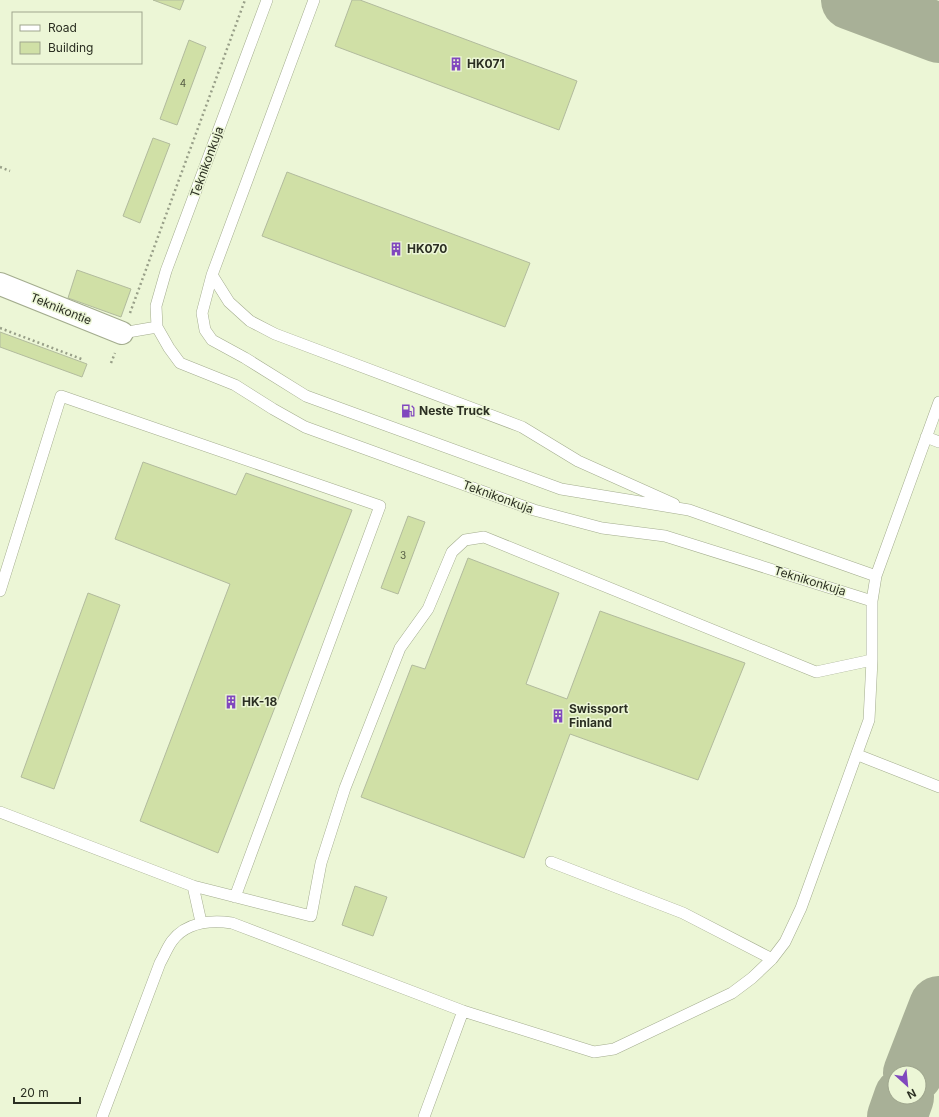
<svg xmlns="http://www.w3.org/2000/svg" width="939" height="1117" font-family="Inter,sans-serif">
	<rect width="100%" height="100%" fill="#ecf6d6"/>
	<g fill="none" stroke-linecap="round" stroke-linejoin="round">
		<path stroke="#a8b097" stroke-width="60" d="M851,0L939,33
			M913,1073L939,1006
			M897,1117L904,1097"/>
	</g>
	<path fill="#d0e0a6" stroke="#b2bb9d" d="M153,0H184L180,10Z
		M352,0H360L577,81L559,130L335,46Z
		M189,40L206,47L177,125L160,119Z
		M153,138L170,144L140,223L123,216Z
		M287,172L530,263L505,327L262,236Z
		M77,270L131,289L121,317L68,298Z
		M0,332L87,364L82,377L0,347Z
		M143,462L236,495L246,473L352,510L218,853L140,821L230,584L115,539Z
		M408,516L425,522L398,594L381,588Z
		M468,558L559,593L526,684L567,699L600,611L745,663L698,780L570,734L524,858L361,797L412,665L425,669Z
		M88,593L120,605L54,789L21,777Z
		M355,886L387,897L373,936L342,925Z"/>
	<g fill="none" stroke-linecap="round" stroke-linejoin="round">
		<g stroke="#a3ac8e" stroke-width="12">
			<path id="service" d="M267,0L166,271L156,306L157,327L169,348L180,363L235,385L273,409L305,427L534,510L602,528L665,536L872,601
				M314,0L212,275L202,313L205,330L212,340L245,358L306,396L561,489L689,510L876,576
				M212,275L229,302L250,321L275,334L522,427L578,461L674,504
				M122,333L157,327
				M926,437L939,442
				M0,591L61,396L380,506L235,897
				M858,755L939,787
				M0,812L193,886L311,916L321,863L345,788L400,648L428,609L452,552L465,540L484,537L816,672L872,660
				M551,862L683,913L772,959
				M193,886L201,922
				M102,1117L160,963C164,956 167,948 172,941C186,922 211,920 232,923L463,1011L594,1052L614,1049L732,993L752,978L772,959L785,942L801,908L869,720L872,660V601L876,576L939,402
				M424,1117L463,1011"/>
		</g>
		<g stroke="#a3ac8e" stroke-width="24">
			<path id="minor" d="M0,284L122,333"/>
		</g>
		<path stroke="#989f88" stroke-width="2.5" stroke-dasharray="2 3" stroke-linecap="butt" d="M0,167L10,171
			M130,313L245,0
			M0,328L84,360
			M111,363L115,353"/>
		<use href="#service" stroke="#fff" stroke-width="11"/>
		<use href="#minor" stroke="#fff" stroke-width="22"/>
	</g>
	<defs>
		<g id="building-bare" transform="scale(1.08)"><path d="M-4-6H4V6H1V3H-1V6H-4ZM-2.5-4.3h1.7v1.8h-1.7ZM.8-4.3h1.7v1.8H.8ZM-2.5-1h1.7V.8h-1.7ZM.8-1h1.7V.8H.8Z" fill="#8047be" stroke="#ecf6d6" stroke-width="2.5" paint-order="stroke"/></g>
		<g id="fuel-bare" transform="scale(1.08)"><path d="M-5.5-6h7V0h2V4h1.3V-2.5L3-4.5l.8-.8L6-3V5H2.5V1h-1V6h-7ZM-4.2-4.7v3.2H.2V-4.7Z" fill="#8047be" stroke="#ecf6d6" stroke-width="2.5" paint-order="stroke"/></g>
	</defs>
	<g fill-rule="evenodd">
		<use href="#building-bare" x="456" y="64"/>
		<use href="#building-bare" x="396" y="249"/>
		<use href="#fuel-bare" x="408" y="411"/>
		<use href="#building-bare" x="231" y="702"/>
		<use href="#building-bare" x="558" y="716"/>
	</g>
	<g text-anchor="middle" stroke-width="3" stroke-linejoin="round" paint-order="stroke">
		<g font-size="10" fill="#545b43">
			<text x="183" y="87">4</text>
			<text x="403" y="559">3</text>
		</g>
		<g font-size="12" font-weight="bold" fill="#2b2f22" stroke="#ecf6d6" text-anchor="start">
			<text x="467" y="68">HK071</text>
			<text x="407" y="253">HK070</text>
			<text x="419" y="415">Neste Truck</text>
			<text x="242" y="706">HK-18</text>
			<text x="569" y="713">Swissport<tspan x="569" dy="14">Finland</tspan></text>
		</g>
		<g font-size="12" fill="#2b2f22" stroke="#ecf6d6">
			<text transform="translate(207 162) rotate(-70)" y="4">Teknikonkuja</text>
			<text transform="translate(61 309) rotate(22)" y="4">Teknikontie</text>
			<text transform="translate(498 497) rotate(20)" y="4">Teknikonkuja</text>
			<text transform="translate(810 581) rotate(17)" y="4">Teknikonkuja</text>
		</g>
	</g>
	<rect x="12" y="12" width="130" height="52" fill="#ecf6d6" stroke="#9fa68e"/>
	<rect x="20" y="25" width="20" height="6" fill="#ffffff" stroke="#9fa68e"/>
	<text x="48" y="32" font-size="12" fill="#2b2f22">Road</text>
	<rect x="20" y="42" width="20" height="12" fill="#d0e0a6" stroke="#9fa68e"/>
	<text x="48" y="52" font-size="12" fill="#2b2f22">Building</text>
	<g transform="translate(907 1085) rotate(153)"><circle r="19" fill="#ecf6d6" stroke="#9fa68e"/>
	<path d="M0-3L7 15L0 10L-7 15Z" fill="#8047be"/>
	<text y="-6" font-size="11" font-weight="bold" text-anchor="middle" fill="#2b2f22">N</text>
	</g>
	<path d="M14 1097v6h66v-6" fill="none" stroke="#2b2f22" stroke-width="2"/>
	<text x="20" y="1097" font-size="12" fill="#2b2f22" stroke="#ecf6d6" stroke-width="3" paint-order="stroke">20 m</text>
</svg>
